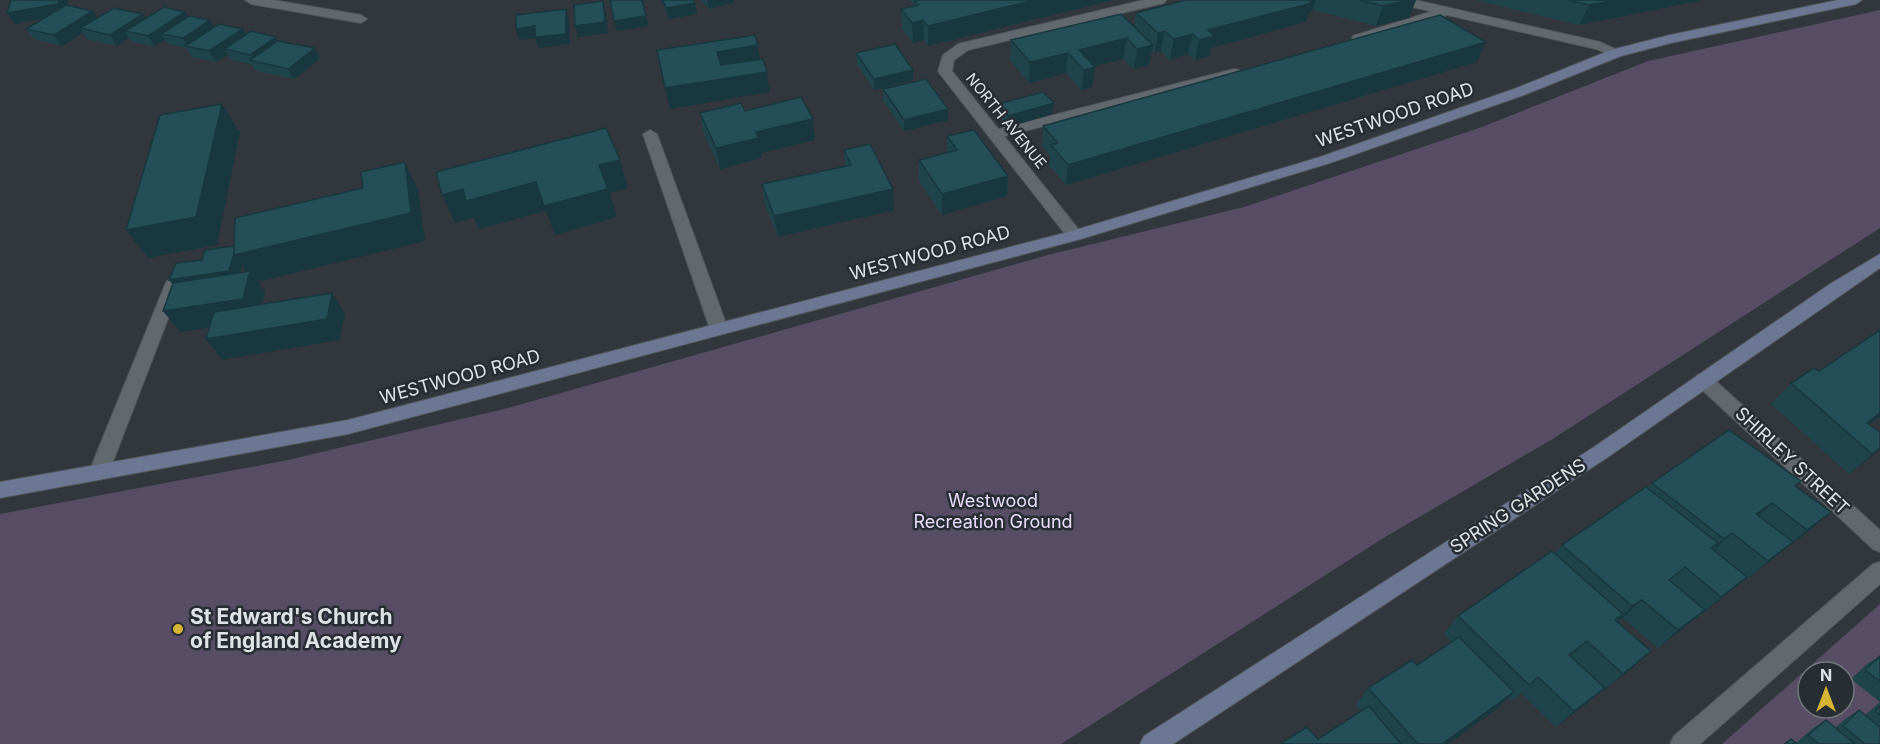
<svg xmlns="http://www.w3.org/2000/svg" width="1880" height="744" font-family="Inter,sans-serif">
	<rect width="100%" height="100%" fill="#31373c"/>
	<path fill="#574e65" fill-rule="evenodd" d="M1880,10V228L1551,440L1385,537L1061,744H0V514L288,460L508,408L1048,255L1244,207L1482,127L1648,61Z
		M1880,604V744H1722ZM1808,672H1844V708H1808Z"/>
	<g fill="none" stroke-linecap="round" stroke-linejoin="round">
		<g stroke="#50565a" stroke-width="2">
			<path id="lane" d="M1446,7L1452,11L1450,14L1363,42H1353L1352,39L1353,36Z
				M1234,69L1239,70L1241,73L1239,76L997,138L990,134L992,131Z
				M650,130L657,134L728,329L725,333L719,335L713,333L710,329L643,134Z
				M173,279L179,281L181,285L109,472L106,478L99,480L92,478L89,472L165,285L167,281Z
				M1880,562V584L1700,744H1670L1674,736L1873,564Z"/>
		</g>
		<g stroke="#50565a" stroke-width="2">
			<path id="street" d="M245,0H273L361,15L367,19L361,23L251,4Z
				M1144,0H1166L1164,3L968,50L954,60L952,71L1083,235L1081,239H1069L940,74L938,71L943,55L958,44Z
				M1393,0H1415L1600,42L1623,53L1616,57L1596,49L1399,4Z
				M1703,373L1709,375L1880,530V552L1873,549L1697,385L1694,380L1697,375Z"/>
		</g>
		<g stroke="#50565a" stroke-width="2">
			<path id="secondary" d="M1838,0H1862L1856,4L1671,43L1621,56L1524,95L1330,163L1081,239L348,434L0,498V482L348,420L1072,231L1320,157L1514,89L1611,50L1670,35Z
				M1880,254V268L1608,457L1173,744H1140L1144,736L1594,447L1830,284Z"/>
		</g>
		<use href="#lane" fill="#62696e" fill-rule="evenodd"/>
		<use href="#street" fill="#62696e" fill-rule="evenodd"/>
		<use href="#secondary" fill="#6c7794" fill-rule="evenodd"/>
	</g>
	<path fill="#1f444c" d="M69,0L67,6L98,18L143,14L146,18L188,16L214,27L246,35L278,41L320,59L294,79L256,71L252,65L232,60L228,54L216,62L192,57L186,48L168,44L165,40L154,46L132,42L129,38L117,46L87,39L83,33L62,46L34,39L26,29L42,19L15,24L7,13Z
		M661,0H693L697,14L669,19Z
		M701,0H734V2L709,9Z
		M910,0H1113L928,46L924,40L913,43L902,29L901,9L913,7V3Z
		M1186,0H1416L1409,18L1376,26L1313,10L1310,11L1306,22L1211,48L1210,56L1195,60L1188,54L1170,60L1161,51L1155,53L1152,50L1149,65L1134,69L1123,59L1094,66L1095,67L1092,87L1081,90L1066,73L1029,83L1010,60L1011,40L1134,27L1136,13Z
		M1476,0H1703L1579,25Z
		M856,53L913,70V80L874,90L857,64Z
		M1477,62L1066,185L1049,165L1050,156L1042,146L1043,126Z
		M883,89L948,120L904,131L883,100Z
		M1054,103L1052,114L1008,127L998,115V104Z
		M745,111L813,119L815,140L761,153L762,158L720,169L704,134L700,113Z
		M947,136L1008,176L1007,196L942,215L919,181V160L947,153Z
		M844,150L894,210L778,237L765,205L762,184L845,166Z
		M1791,383L1880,417L1869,425L1880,432V449L1849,474L1771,404Z
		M1652,483L1795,486L1831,512L1771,560L1747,579L1746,578L1726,595L1658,648L1623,618L1618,622L1651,651L1603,691L1602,690L1586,704L1556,727L1521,693L1512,701L1508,698L1497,709L1448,744H1280L1318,739L1361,711L1356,705L1368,688L1417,665L1452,642L1444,634L1458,616L1554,554L1562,545L1648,488Z
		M1880,656V702L1851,679L1867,664Z
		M1880,702V744H1783L1791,739L1796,743L1812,729L1826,720L1835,728L1845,719L1859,710L1865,715Z"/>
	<path fill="#19373e" d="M59,0H69L65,15L15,24L7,13Z
		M707,0H734V2L709,9Z
		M1035,0H1113L928,46V26Z
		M1300,0H1316L1313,10L1310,11L1306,22L1211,48L1210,56L1195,60L1199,40L1208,30Z
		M1409,0H1416L1409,18L1376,26L1383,6Z
		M1615,0H1703L1579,25L1589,5Z
		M603,1L606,12L608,33L578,37L575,26Z
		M695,3L697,14L669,19L666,8Z
		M566,9L569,20L570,44L539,48L535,38L519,40L516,29Z
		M93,11L101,22L80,28L83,33L62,46L54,35Z
		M185,12L192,22L161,34L165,40L154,46L148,36Z
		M143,14L150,25L125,31L129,38L117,46L110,35Z
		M646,16L649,26L617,31L614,21Z
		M210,20L216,31L188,47L183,38Z
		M923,20L924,40L913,43L912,23Z
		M243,29L249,39L225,49L228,54L216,62L209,51Z
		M1164,31L1161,51L1155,53L1158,33Z
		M1193,34L1188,54L1170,60L1174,39Z
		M276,37L281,48L254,61L250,55Z
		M1127,38L1123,59L1083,69L1079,50Z
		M1486,42L1477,62L1066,185L1068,165Z
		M758,45L761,65L721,72L717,52Z
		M1153,45L1149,65L1134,69L1137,49Z
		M315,48L320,59L294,79L288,69Z
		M1068,53L1066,73L1029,83L1030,62Z
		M1095,67L1092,87L1081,90L1084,70Z
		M913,70V80L874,90V79Z
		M767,72L770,92L670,109L665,88Z
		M1054,103L1052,114L1008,127V116Z
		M222,104L240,132L217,245L148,258L126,230Z
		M948,109V120L904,131V120Z
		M813,119L815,140L761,153L762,158L720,169L716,148L756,132Z
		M620,160L628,188L610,193L617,217L555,235L546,211L479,229L474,218L455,223L442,195L463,189L599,165Z
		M405,162L418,190L425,241L258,282L265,292L258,320L180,332L163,311L243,299L249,276L242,266L237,282L178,291L169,280L229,271L237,246L242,253L411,213Z
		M1008,176L1007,196L942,215V194Z
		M893,189L894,210L778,237L774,216Z
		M332,293L345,314L340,340L222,360L206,339Z
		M1880,413V417L1852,437L1867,423Z
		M1880,448V449L1869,459L1849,474Z
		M1772,503L1751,523L1756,514Z
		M1831,512L1809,531L1785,549L1807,530Z
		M1732,533L1712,552L1703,558L1724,539Z
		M1793,542L1771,560L1747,579L1768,561Z
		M1747,577L1726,595L1700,615L1721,597Z
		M1642,600L1623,618L1614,624L1632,606Z
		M1705,610L1685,627L1658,648L1678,630Z
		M1587,641L1569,658V655Z
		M1651,651L1632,668L1603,691L1623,674Z
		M1605,688L1586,704L1556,727L1574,711Z
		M1514,692L1497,709L1448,744H1442Z"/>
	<path fill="#244f58" stroke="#19373e" stroke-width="1.5" d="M11,0H59L58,4L7,13Z
		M610,0H642L646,16L614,21Z
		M663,0H693L695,3L666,8Z
		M914,0H1035L928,26L923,20L912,23L901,9L919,5Z
		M1186,0H1309L1312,3L1208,30L1214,36L1199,40L1193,34L1174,39L1164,31L1158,33L1136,13Z
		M1359,0H1409L1383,6Z
		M1567,0H1615L1589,5Z
		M603,1L605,22L575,26L574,5Z
		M66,5L93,11L54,35L26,29Z
		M164,7L185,12L148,36L125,31Z
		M114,8L143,14L110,35L80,28Z
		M566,9V34L535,37V26L516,29V15Z
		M1121,14L1153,45L1137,49L1127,38L1079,50L1095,67L1084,70L1068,53L1030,62L1011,40Z
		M1440,15L1486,42L1068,165L1051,145L1058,143L1043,126Z
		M189,16L210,20L183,38L161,34Z
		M219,24L243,29L209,51L185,46Z
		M251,31L276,37L250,55L225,49Z
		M755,35L758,45L717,52L721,65L763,59L767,72L665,88L657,50Z
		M278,41L315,48L288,69L250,60Z
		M895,44L913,70L874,79L856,53Z
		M926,79L948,109L904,120L883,89Z
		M1043,92L1054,103L1008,116L998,104Z
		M801,97L813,119L756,132L759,138L716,148L700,113L741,103L745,111Z
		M222,104L196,217L126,230L160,115Z
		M606,128L620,160L599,165L608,189L544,206L536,182L466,201L463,189L442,195L436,172Z
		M974,130L1008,176L942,194L919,160L957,150L947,136Z
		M870,144L893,189L774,216L762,184L851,165L844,150Z
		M405,162L411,213L234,255L235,218L363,188L361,172Z
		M234,246V254L229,271L169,280L176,263L202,260L205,250Z
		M250,271L243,299L163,311L173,283Z
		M332,293L327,319L206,339L214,312Z
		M1880,330V413L1867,423L1880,432V448L1872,454L1791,383L1814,368L1819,371Z
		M1729,430L1801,481L1795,486L1831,512L1807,530L1772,503L1756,514L1793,542L1768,561L1732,533L1724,539L1652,483Z
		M1646,487L1718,543L1711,548L1747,577L1721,597L1685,567L1669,580L1705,610L1678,630L1642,600L1632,606L1562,545Z
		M1552,551L1623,614L1615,620L1651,651L1623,674L1587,641L1569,655L1605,688L1574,711L1538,677L1529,685L1458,616Z
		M1459,637L1514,692L1442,744H1418L1368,688L1412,660L1417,665Z
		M1880,656V681L1865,670Z
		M1369,706L1401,744H1280L1307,727L1318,739Z
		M1880,706V715L1875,711Z
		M1859,710L1880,727V744H1865L1843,726Z
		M1826,720L1855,744H1819L1808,735Z
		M1791,739L1797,744H1785Z"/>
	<circle fill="#d7b434" stroke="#272d32" stroke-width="2" cx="178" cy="629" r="6"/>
	<g text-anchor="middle" stroke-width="5" stroke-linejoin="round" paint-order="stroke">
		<g font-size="15" fill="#dfe3e6" stroke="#272d32">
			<text transform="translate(1006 121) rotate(51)" y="5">NORTH AVENUE</text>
		</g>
		<g font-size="18" fill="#dfe3e6" stroke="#272d32">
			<text transform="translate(1395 115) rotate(-19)" y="6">WESTWOOD ROAD</text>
			<text transform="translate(930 253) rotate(-15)" y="6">WESTWOOD ROAD</text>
			<text transform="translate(460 377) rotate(-15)" y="6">WESTWOOD ROAD</text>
			<text transform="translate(1792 461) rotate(43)" y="6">SHIRLEY STREET</text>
			<text transform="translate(1518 506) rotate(-33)" y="6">SPRING GARDENS</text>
		</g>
		<g font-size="18" fill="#e9dcfe" stroke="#272d32">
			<text x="993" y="507">Westwood<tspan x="993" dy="21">Recreation Ground</tspan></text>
		</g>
		<g font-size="21" font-weight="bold" fill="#dfe3e6" stroke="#272d32" text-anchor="start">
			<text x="190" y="624">St Edward's Church<tspan x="190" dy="24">of England Academy</tspan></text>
		</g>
	</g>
	<g transform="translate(1826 690)"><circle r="28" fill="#272d32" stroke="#71767a" stroke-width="1.5"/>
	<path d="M0-4.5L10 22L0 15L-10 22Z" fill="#d7b434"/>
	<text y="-9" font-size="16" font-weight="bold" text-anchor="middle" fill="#dfe3e6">N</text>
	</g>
</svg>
